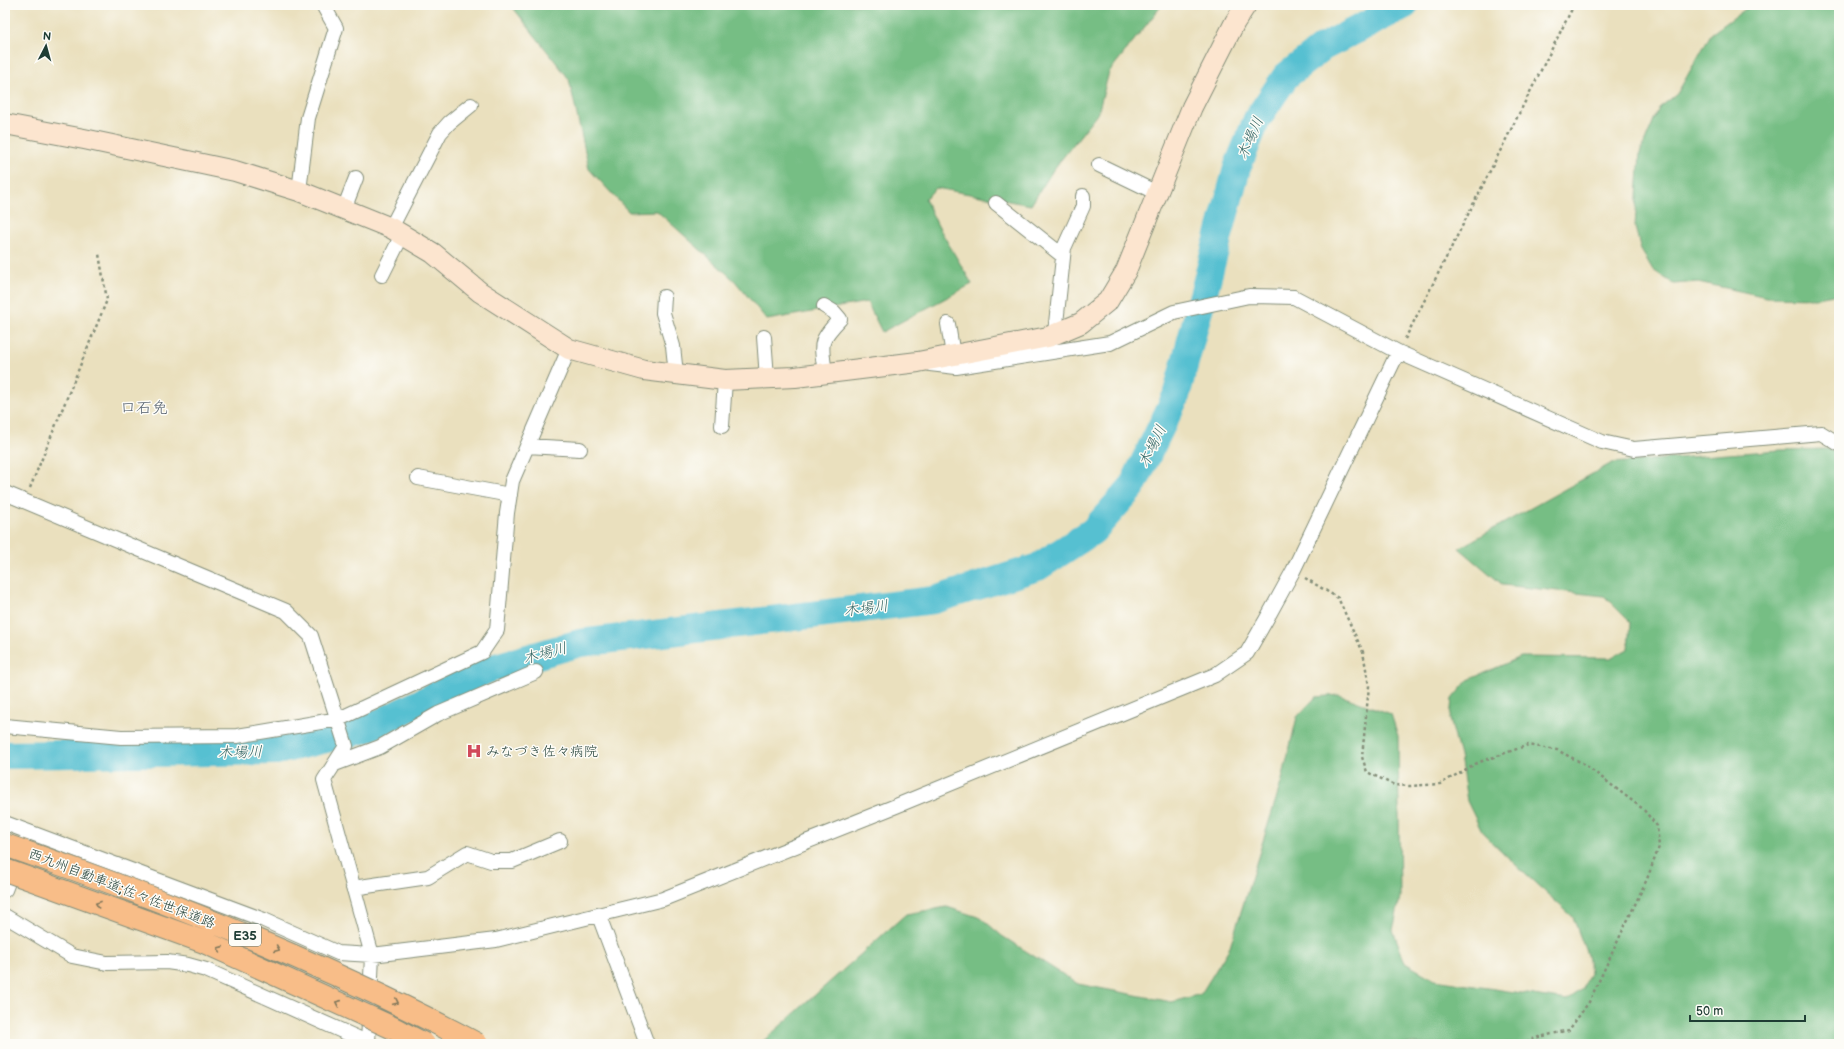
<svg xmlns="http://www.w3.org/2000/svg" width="1844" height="1049" font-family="'Balsamiq Sans','Klee One',sans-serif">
	<rect width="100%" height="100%" fill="#fdfcf7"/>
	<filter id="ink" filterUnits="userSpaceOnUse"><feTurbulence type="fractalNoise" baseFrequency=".025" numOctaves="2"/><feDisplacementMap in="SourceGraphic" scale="8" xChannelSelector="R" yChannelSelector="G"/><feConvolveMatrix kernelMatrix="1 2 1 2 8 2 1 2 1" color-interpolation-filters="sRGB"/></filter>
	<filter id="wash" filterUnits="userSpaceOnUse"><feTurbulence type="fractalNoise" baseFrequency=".012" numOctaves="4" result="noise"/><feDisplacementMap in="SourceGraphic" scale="16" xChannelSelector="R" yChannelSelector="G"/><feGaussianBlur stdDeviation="0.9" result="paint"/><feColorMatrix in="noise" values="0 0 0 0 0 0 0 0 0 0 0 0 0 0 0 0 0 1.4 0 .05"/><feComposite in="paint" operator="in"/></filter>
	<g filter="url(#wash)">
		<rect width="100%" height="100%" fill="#eae0be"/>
		<path fill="#76be84" stroke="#4a7e5c" d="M511,5H1162L1109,72L1098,113L1053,170L1031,205L936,188L925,199L938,226L972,284L882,332L867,302L767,320L735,281L657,211L629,212L589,169L569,79Z
			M1751,5H1839V294L1817,298L1767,297L1698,282L1674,284L1653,270L1641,250L1635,227L1640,153L1659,108L1677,94L1711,34Z
			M1828,449L1839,454V1044H760L906,914L947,907L981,918L1002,936L1078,984L1172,1002L1201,994L1230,947L1282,780L1297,717L1316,697L1339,695L1391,714L1398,736L1400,898L1393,930L1405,963L1435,980L1567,1000L1583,989L1590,973L1587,955L1573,917L1523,872L1482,832L1467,801L1460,756L1450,719L1452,699L1468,680L1521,657L1611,658L1628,649L1630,622L1604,596L1503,585L1459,548L1612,463L1780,450Z"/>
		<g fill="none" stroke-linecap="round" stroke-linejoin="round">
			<path stroke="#56c0d1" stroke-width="28" d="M5,755L277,751L364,730L489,669L580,643L934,600L1038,567L1093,531L1132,487L1176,396L1237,168L1257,119L1286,76L1323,47L1405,5"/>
		</g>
	</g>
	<g filter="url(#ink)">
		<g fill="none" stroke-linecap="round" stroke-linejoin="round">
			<g stroke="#848e79" stroke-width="16">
				<path id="street" d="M1099,165L1157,193
					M299,191L308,118L336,28L323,5
					M996,203L1063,256
					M344,209L356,178
					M391,228L440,133L449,123L471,105
					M382,275L402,235
					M664,297L663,313L673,346L676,374
					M824,306L834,312L840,319C818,342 821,343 825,373
					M948,324L953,355
					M1055,333L1064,248L1083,206V196
					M764,337L767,378
					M930,364L956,367L1110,343L1174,312L1249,296L1294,297L1398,352L1602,442L1634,449L1821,433L1839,444
					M722,426L725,380
					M527,446L580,449
					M418,478L510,495
					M5,493L286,611L311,636L346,746L324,780L372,955L368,1044
					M5,726L121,737L237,736L339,719L482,652L497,630L507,513L512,481L569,349
					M335,764L380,747L438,714L536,672
					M5,823L264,920L338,953L372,955L496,940L663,899L896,806L1215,675L1247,653L1266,620L1293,571L1398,352
					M353,888L428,877L467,853L491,861H512L560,841
					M5,890L23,843
					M5,916L72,956L107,963L167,962L188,965L206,970L371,1044
					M599,916L647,1044"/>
			</g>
			<g stroke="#848e79" stroke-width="22">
				<path id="secondary" d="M5,124L84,139L235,171L299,191L391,228L433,253L480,292L569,349L644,370L725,380L795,377L918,362L1048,337L1081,323L1108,301L1126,271L1192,107L1235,22L1246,5"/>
			</g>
			<path stroke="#848e79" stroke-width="2.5" stroke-dasharray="3 3" stroke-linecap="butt" d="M1405,339L1574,5
				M30,488L107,300L99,254
				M1305,578L1338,598L1363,652L1369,686L1362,757L1367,772L1394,785L1410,786L1440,784L1477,763L1528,745L1557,750L1584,764L1643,809L1657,826L1659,847L1647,879L1589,1002L1569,1030L1535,1038L1524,1044"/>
			<use href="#street" stroke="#fff" stroke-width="14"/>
			<use href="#secondary" stroke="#fce5cf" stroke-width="20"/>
			<g stroke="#848e79" stroke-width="24" stroke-linecap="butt">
				<path id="highway-bridge" d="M5,845C167,900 326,964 477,1044
					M5,870L204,942L393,1028L424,1044"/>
			</g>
			<use href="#highway-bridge" stroke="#f8bd88" stroke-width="22"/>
		</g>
		<defs><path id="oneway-chevron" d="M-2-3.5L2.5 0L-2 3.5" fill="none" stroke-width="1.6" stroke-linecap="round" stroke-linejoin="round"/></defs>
		<g stroke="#81775a">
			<use href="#oneway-chevron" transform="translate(98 904) rotate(-160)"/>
			<use href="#oneway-chevron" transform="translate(220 949) rotate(-156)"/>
			<use href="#oneway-chevron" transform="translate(277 949) rotate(23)"/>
			<use href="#oneway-chevron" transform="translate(396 1002) rotate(25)"/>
			<use href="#oneway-chevron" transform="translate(338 1003) rotate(-156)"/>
		</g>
	</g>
	<defs>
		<g id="hospital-bare" transform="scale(1.2)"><path d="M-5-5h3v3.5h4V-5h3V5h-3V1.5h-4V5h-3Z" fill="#d1495b" stroke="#fdfcf7" stroke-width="2.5" paint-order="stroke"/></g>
	</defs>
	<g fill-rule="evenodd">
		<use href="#hospital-bare" x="474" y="751"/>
	</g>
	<g text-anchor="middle" stroke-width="3" stroke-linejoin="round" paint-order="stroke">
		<rect fill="#fdfcf7" stroke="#62766e" stroke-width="1" x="229" y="924" width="32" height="22" rx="3"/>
		<g font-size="13" font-weight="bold" fill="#1f3d34">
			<text x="245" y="940">E35</text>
		</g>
		<g font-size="14" fill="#1f3d34" stroke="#fdfcf7" text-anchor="start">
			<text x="486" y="756">みなづき佐々病院</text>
		</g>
		<g font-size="14" fill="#1f3d34" stroke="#fdfcf7">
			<text transform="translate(122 888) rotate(21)" y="5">西九州自動車道;佐々佐世保道路</text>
		</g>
		<g font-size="15" font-style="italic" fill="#306463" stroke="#fdfcf7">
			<text transform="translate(1250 138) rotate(-66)" y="5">木場川</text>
			<text transform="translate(1152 446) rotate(-64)" y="5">木場川</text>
			<text transform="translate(866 608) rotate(-7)" y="5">木場川</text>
			<text transform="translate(545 653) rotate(-15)" y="5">木場川</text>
			<text transform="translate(240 752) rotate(-1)" y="5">木場川</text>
		</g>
		<g font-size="16" fill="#566270" stroke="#fdfcf7">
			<text x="144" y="413">口石免</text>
		</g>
	</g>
	<rect width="1844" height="1049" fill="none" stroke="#fdfcf7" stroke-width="20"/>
	<g transform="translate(46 46) rotate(6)" stroke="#fdfcf7" stroke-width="3" paint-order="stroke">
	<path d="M0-3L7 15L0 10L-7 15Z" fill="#1f3d34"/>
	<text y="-6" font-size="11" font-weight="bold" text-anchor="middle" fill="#1f3d34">N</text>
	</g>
	<path d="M1690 1015v6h115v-6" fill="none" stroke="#1f3d34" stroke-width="2"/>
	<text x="1696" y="1015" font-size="12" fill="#1f3d34" stroke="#fdfcf7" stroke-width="3" paint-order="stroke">50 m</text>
</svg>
